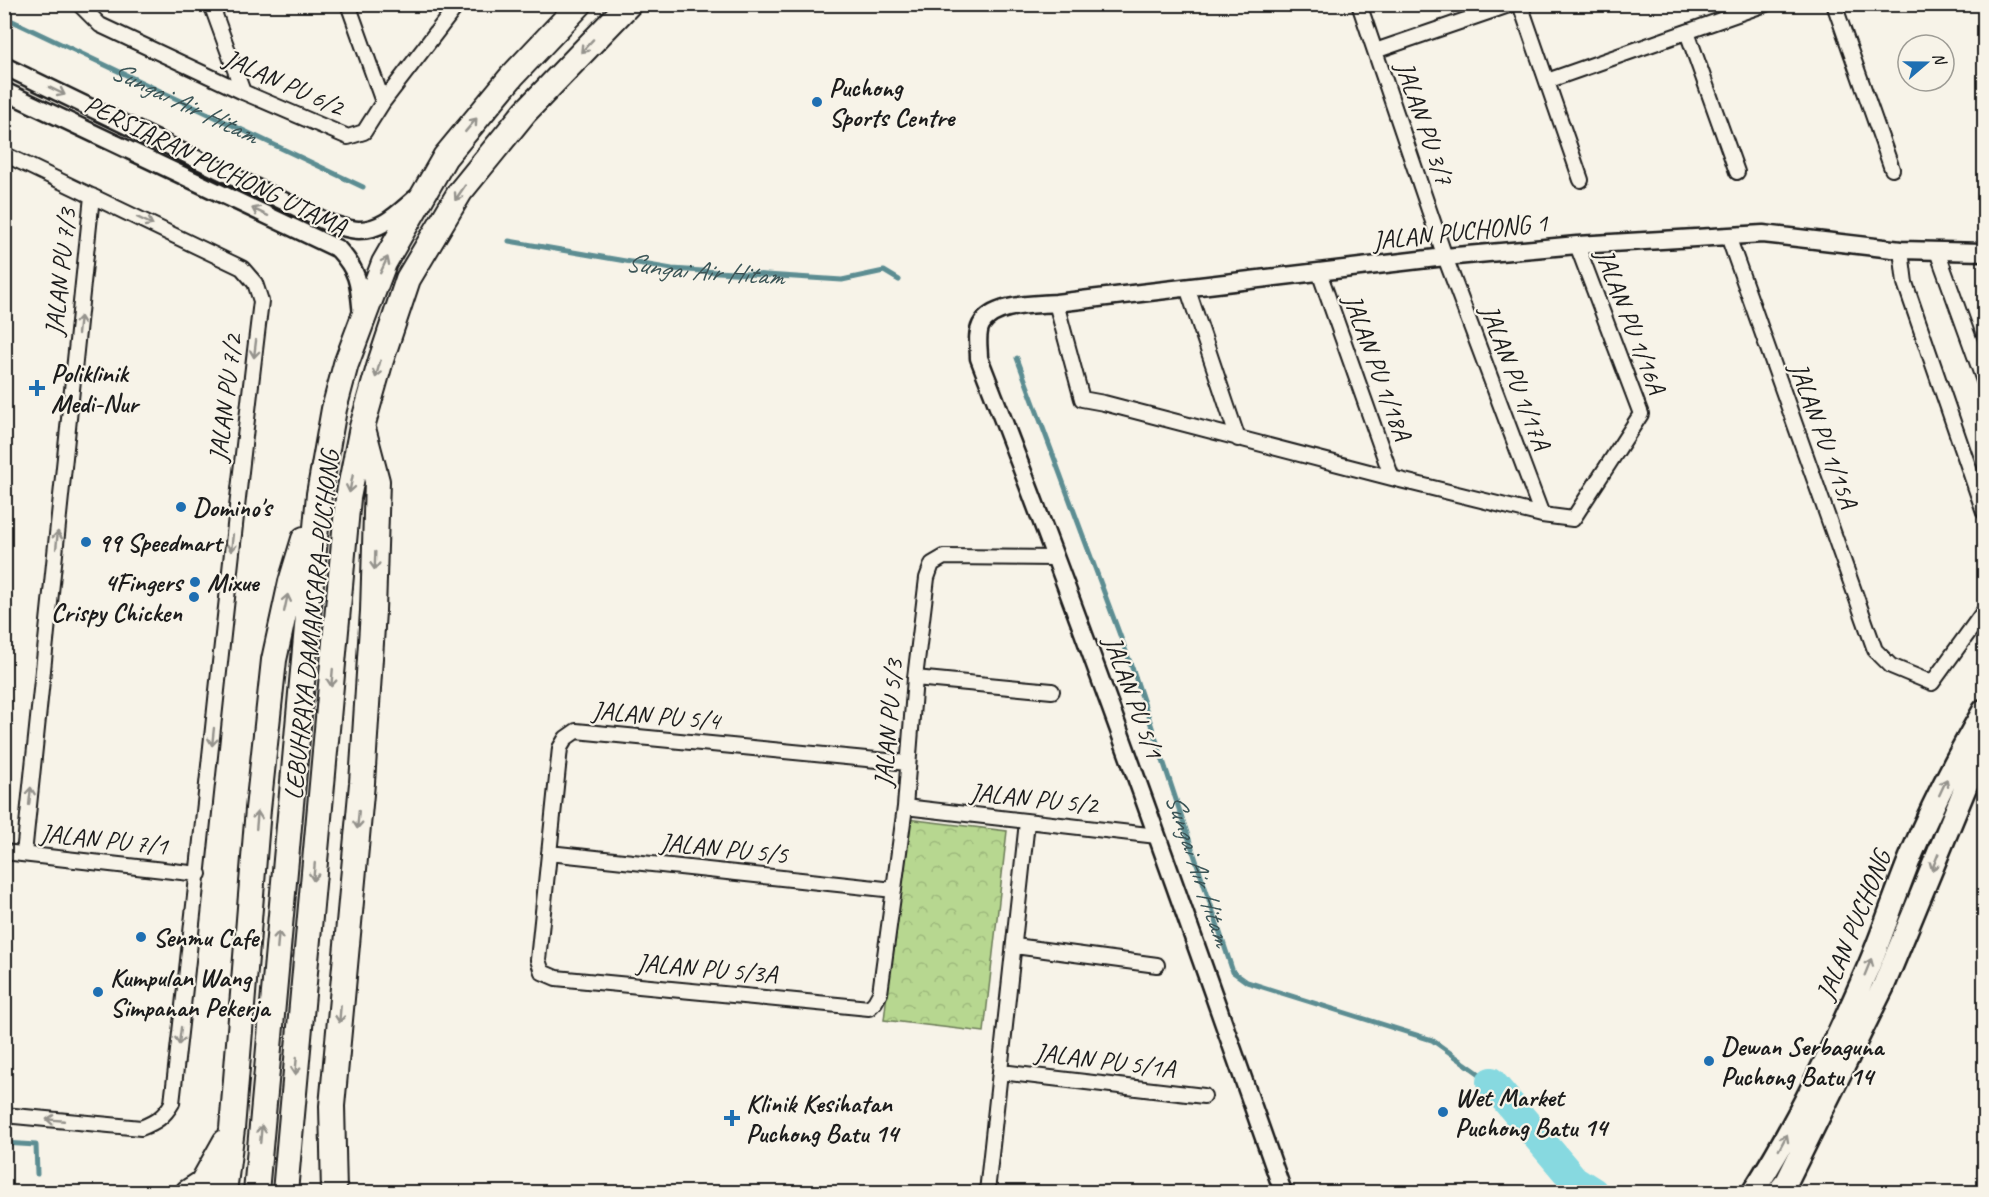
<svg xmlns="http://www.w3.org/2000/svg" width="1989" height="1197" font-family="Caveat,sans-serif">
	<defs>
		<pattern id="park-crowns" width="20" height="18" patternUnits="userSpaceOnUse" patternTransform="scale(1.5)"><rect width="20" height="18" fill="#b7d790"/><path d="M2 6a3 3 0 1 1 6 0M12 15a3 3 0 1 1 6 0" fill="none" stroke="#9db87c"/></pattern>
	</defs>
	<rect width="100%" height="100%" fill="#f7f3e8"/>
	<filter id="ink" filterUnits="userSpaceOnUse"><feTurbulence type="fractalNoise" baseFrequency=".0167" numOctaves="2"/><feDisplacementMap in="SourceGraphic" scale="12" xChannelSelector="R" yChannelSelector="G"/><feConvolveMatrix kernelMatrix="1 2 1 2 8 2 1 2 1" color-interpolation-filters="sRGB"/></filter>
	<g filter="url(#ink)">
		<path fill="url(#park-crowns)" stroke="#6a7a56" stroke-width="1.5" d="M907,819L1007,831L984,1032L884,1020Z"/>
		<g fill="none" stroke-linecap="round" stroke-linejoin="round">
			<g stroke="#5c8d92" stroke-width="5">
				<path id="s1" d="M4,17L363,187"/>
				<path id="s2" d="M509,241L672,269L842,280L884,271L899,280"/>
				<path id="s3" d="M1017,358L1134,673L1233,972L1247,982L1432,1040L1491,1082"/>
				<path d="M4,1143L36,1145L37,1174"/>
			</g>
			<path stroke="#87d9e0" stroke-width="30" d="M1491,1082L1574,1180L1593,1192"/>
			<g stroke="#1c1c1c" stroke-width="18">
				<path id="minor" d="M79,4L100,25L243,92L348,137L364,132L383,102L458,4
					M211,4L243,92
					M348,4L383,102
					M1359,4L1445,257L1542,515
					M1520,4L1581,180
					M1834,4L1892,169
					M1687,32L1737,172
					M1375,51L1512,4
					M1547,81L1766,4
					M4,154L242,268L255,283L261,301C228,568 203,836 172,1103C164,1117 156,1122 141,1128L4,1115
					M1728,236L1875,650L1891,666L1932,683L1984,611
					M1901,250L1905,283L1984,512
					M1937,251L1984,381
					M1319,272L1392,478
					M1187,287L1238,439
					M1056,303L1082,399L1104,403L1392,478L1542,515L1573,519L1641,414L1577,245
					M915,678L1052,691
					M908,763L576,731L566,738L560,748L538,960L542,972L556,978L869,1008L875,1002L880,993L905,807L915,678L927,578L932,564L944,557L1056,558
					M905,807L1157,836
					M4,852L199,874
					M549,853L894,890
					M24,854L92,196
					M1015,946L1157,965
					M1001,1072L1204,1096
					M987,1192L1027,822"/>
			</g>
			<g stroke="#1c1c1c" stroke-width="21">
				<path id="tertiary" d="M4,66L331,224C340,226 350,230 359,230C383,230 399,212 416,198
					M4,91L338,249C360,273 359,285 362,316
					M1283,1192C1185,913 1087,634 979,358C979,347 976,335 981,325C993,303 1035,305 1056,303L1445,257L1577,245L1763,234L1901,250L1984,252"/>
			</g>
			<g stroke="#1c1c1c" stroke-width="26">
				<path id="primary" d="M1753,1192C1798,1122 1834,1046 1867,970C1884,932 1896,891 1913,851C1933,803 1958,755 1984,710
					M1778,1192L1787,1181L1883,987L1973,769L1984,752"/>
			</g>
			<g stroke="#1c1c1c" stroke-width="28">
				<path id="motorway" d="M188,1192L202,1183L225,1142
					M224,1192L232,1129L258,809L274,660L291,582L304,539
					M256,1192L319,494L334,409L346,364L384,263L445,157L512,76L580,4
					M285,1192L348,498L362,427L381,360L408,279L460,192L525,112L629,4
					M334,1192L332,1106L362,783L373,611L377,481L364,432"/>
			</g>
			<use href="#minor" stroke="#f7f3e8" stroke-width="14"/>
			<use href="#tertiary" stroke="#f7f3e8" stroke-width="16"/>
			<use href="#primary" stroke="#f7f3e8" stroke-width="21"/>
			<use href="#motorway" stroke="#f7f3e8" stroke-width="24"/>
		</g>
		<defs><path id="oneway-shaft" d="M-6 0H5M1.5-3L5.5 0L1.5 3" fill="none" stroke-width="1.6" stroke-linecap="round" stroke-linejoin="round" transform="scale(1.5)"/></defs>
		<g stroke="#94928c">
			<use href="#oneway-shaft" transform="translate(587 46) rotate(133)"/>
			<use href="#oneway-shaft" transform="translate(57 91) rotate(26)"/>
			<use href="#oneway-shaft" transform="translate(471 125) rotate(-50)"/>
			<use href="#oneway-shaft" transform="translate(460 193) rotate(124)"/>
			<use href="#oneway-shaft" transform="translate(260 212) rotate(-155)"/>
			<use href="#oneway-shaft" transform="translate(145 221) rotate(26)"/>
			<use href="#oneway-shaft" transform="translate(384 265) rotate(-65)"/>
			<use href="#oneway-shaft" transform="translate(79 325) rotate(-84)"/>
			<use href="#oneway-shaft" transform="translate(255 349) rotate(97)"/>
			<use href="#oneway-shaft" transform="translate(378 369) rotate(106)"/>
			<use href="#oneway-shaft" transform="translate(351 484) rotate(101)"/>
			<use href="#oneway-shaft" transform="translate(57 540) rotate(-84)"/>
			<use href="#oneway-shaft" transform="translate(232 543) rotate(96)"/>
			<use href="#oneway-shaft" transform="translate(375 561) rotate(92)"/>
			<use href="#oneway-shaft" transform="translate(286 603) rotate(-78)"/>
			<use href="#oneway-shaft" transform="translate(332 678) rotate(95)"/>
			<use href="#oneway-shaft" transform="translate(213 737) rotate(96)"/>
			<use href="#oneway-shaft" transform="translate(1943 787) rotate(-65)"/>
			<use href="#oneway-shaft" transform="translate(30 796) rotate(-84)"/>
			<use href="#oneway-shaft" transform="translate(257 820) rotate(-85)"/>
			<use href="#oneway-shaft" transform="translate(358 820) rotate(95)"/>
			<use href="#oneway-shaft" transform="translate(1935 862) rotate(112)"/>
			<use href="#oneway-shaft" transform="translate(314 872) rotate(95)"/>
			<use href="#oneway-shaft" transform="translate(278 940) rotate(-85)"/>
			<use href="#oneway-shaft" transform="translate(1868 967) rotate(-68)"/>
			<use href="#oneway-shaft" transform="translate(340 1014) rotate(95)"/>
			<use href="#oneway-shaft" transform="translate(180 1036) rotate(97)"/>
			<use href="#oneway-shaft" transform="translate(296 1066) rotate(95)"/>
			<use href="#oneway-shaft" transform="translate(55 1120) rotate(-175)"/>
			<use href="#oneway-shaft" transform="translate(261 1134) rotate(-85)"/>
			<use href="#oneway-shaft" transform="translate(1783 1142) rotate(-62)"/>
		</g>
	</g>
	<g fill="#1f6fb2" stroke="#f7f3e8" stroke-width="2">
		<circle cx="817" cy="102" r="6"/>
		<path d="M34 379h6v6h6v6h-6v6h-6v-6h-6v-6h6z"/>
		<circle cx="181" cy="507" r="6"/>
		<circle cx="86" cy="542" r="6"/>
		<circle cx="195" cy="582" r="6"/>
		<circle cx="194" cy="597" r="6"/>
		<circle cx="141" cy="937" r="6"/>
		<circle cx="98" cy="992" r="6"/>
		<circle cx="1709" cy="1061" r="6"/>
		<circle cx="1443" cy="1112" r="6"/>
		<path d="M729 1109h6v6h6v6h-6v6h-6v-6h-6v-6h6z"/>
	</g>
	<g text-anchor="middle" stroke-width="4.5" stroke-linejoin="round" paint-order="stroke">
		<g font-size="26" fill="#1c1c1c" stroke="#f7f3e8">
			<text transform="translate(284 82) rotate(24)" y="9">JALAN PU 6/2</text>
			<text transform="translate(1425 123) rotate(71)" y="9">JALAN PU 3/7</text>
			<text transform="translate(216 165) rotate(26)" y="9">PERSIARAN PUCHONG UTAMA</text>
			<text transform="translate(1460 231) rotate(-6)" y="9">JALAN PUCHONG 1</text>
			<text transform="translate(60 272) rotate(-84)" y="9">JALAN PU 7/3</text>
			<text transform="translate(1631 321) rotate(69)" y="9">JALAN PU 1/16A</text>
			<text transform="translate(1378 367) rotate(70)" y="9">JALAN PU 1/18A</text>
			<text transform="translate(1516 377) rotate(69)" y="9">JALAN PU 1/17A</text>
			<text transform="translate(225 398) rotate(-83)" y="9">JALAN PU 7/2</text>
			<text transform="translate(1824 435) rotate(70)" y="9">JALAN PU 1/15A</text>
			<text transform="translate(311 625) rotate(-84)" y="9">LEBUHRAYA DAMANSARA–PUCHONG</text>
			<text transform="translate(1134 697) rotate(70)" y="9">JALAN PU 5/1</text>
			<text transform="translate(656 715) rotate(5)" y="9">JALAN PU 5/4</text>
			<text transform="translate(888 723) rotate(-85)" y="9">JALAN PU 5/3</text>
			<text transform="translate(1034 798) rotate(6)" y="9">JALAN PU 5/2</text>
			<text transform="translate(104 839) rotate(6)" y="9">JALAN PU 7/1</text>
			<text transform="translate(724 848) rotate(6)" y="9">JALAN PU 5/5</text>
			<text transform="translate(1853 925) rotate(-68)" y="9">JALAN PUCHONG</text>
			<text transform="translate(707 968) rotate(5)" y="9">JALAN PU 5/3A</text>
			<text transform="translate(1105 1060) rotate(7)" y="9">JALAN PU 5/1A</text>
		</g>
		<g font-size="26" font-weight="bold" fill="#1c1c1c" stroke="#f7f3e8" text-anchor="start">
			<text x="829" y="96">Puchong<tspan x="829" dy="30">Sports Centre</tspan></text>
			<text x="51" y="382">Poliklinik<tspan x="51" dy="30">Medi-Nur</tspan></text>
			<text x="193" y="516">Domino's</text>
			<text x="98" y="551">99 Speedmart</text>
			<text x="182" y="591" text-anchor="end">4Fingers<tspan x="182" dy="30">Crispy Chicken</tspan></text>
			<text x="207" y="591">Mixue</text>
			<text x="153" y="946">Senmu Cafe</text>
			<text x="110" y="986">Kumpulan Wang<tspan x="110" dy="30">Simpanan Pekerja</tspan></text>
			<text x="1721" y="1055">Dewan Serbaguna<tspan x="1721" dy="30">Puchong Batu 14</tspan></text>
			<text x="1455" y="1106">Wet Market<tspan x="1455" dy="30">Puchong Batu 14</tspan></text>
			<text x="746" y="1112">Klinik Kesihatan<tspan x="746" dy="30">Puchong Batu 14</tspan></text>
		</g>
		<g font-size="27" font-style="italic" fill="#3c5557" stroke="#f7f3e8">
			<text dy="9" stroke="none"><textPath href="#s1" startOffset="200">Sungai Air Hitam</textPath></text>
			<text dy="9" stroke="none"><textPath href="#s2" startOffset="198">Sungai Air Hitam</textPath></text>
			<text dy="9" stroke="none"><textPath href="#s3" startOffset="543">Sungai Air Hitam</textPath></text>
		</g>
	</g>
	<rect width="1989" height="1197" fill="none" stroke="#f7f3e8" stroke-width="24"/>
	<rect x="12" y="12" width="1965" height="1173" fill="none" stroke="#1c1c1c" stroke-width="2" filter="url(#ink)"/>
	<g transform="translate(1926 63) rotate(70)"><circle r="28" fill="#f7f3e8" stroke="#9f9d96" stroke-width="1.5"/>
	<path d="M0-4.5L10 22L0 15L-10 22Z" fill="#1f6fb2"/>
	<text y="-9" font-size="16" font-weight="bold" text-anchor="middle" fill="#1c1c1c">N</text>
	</g>
</svg>
